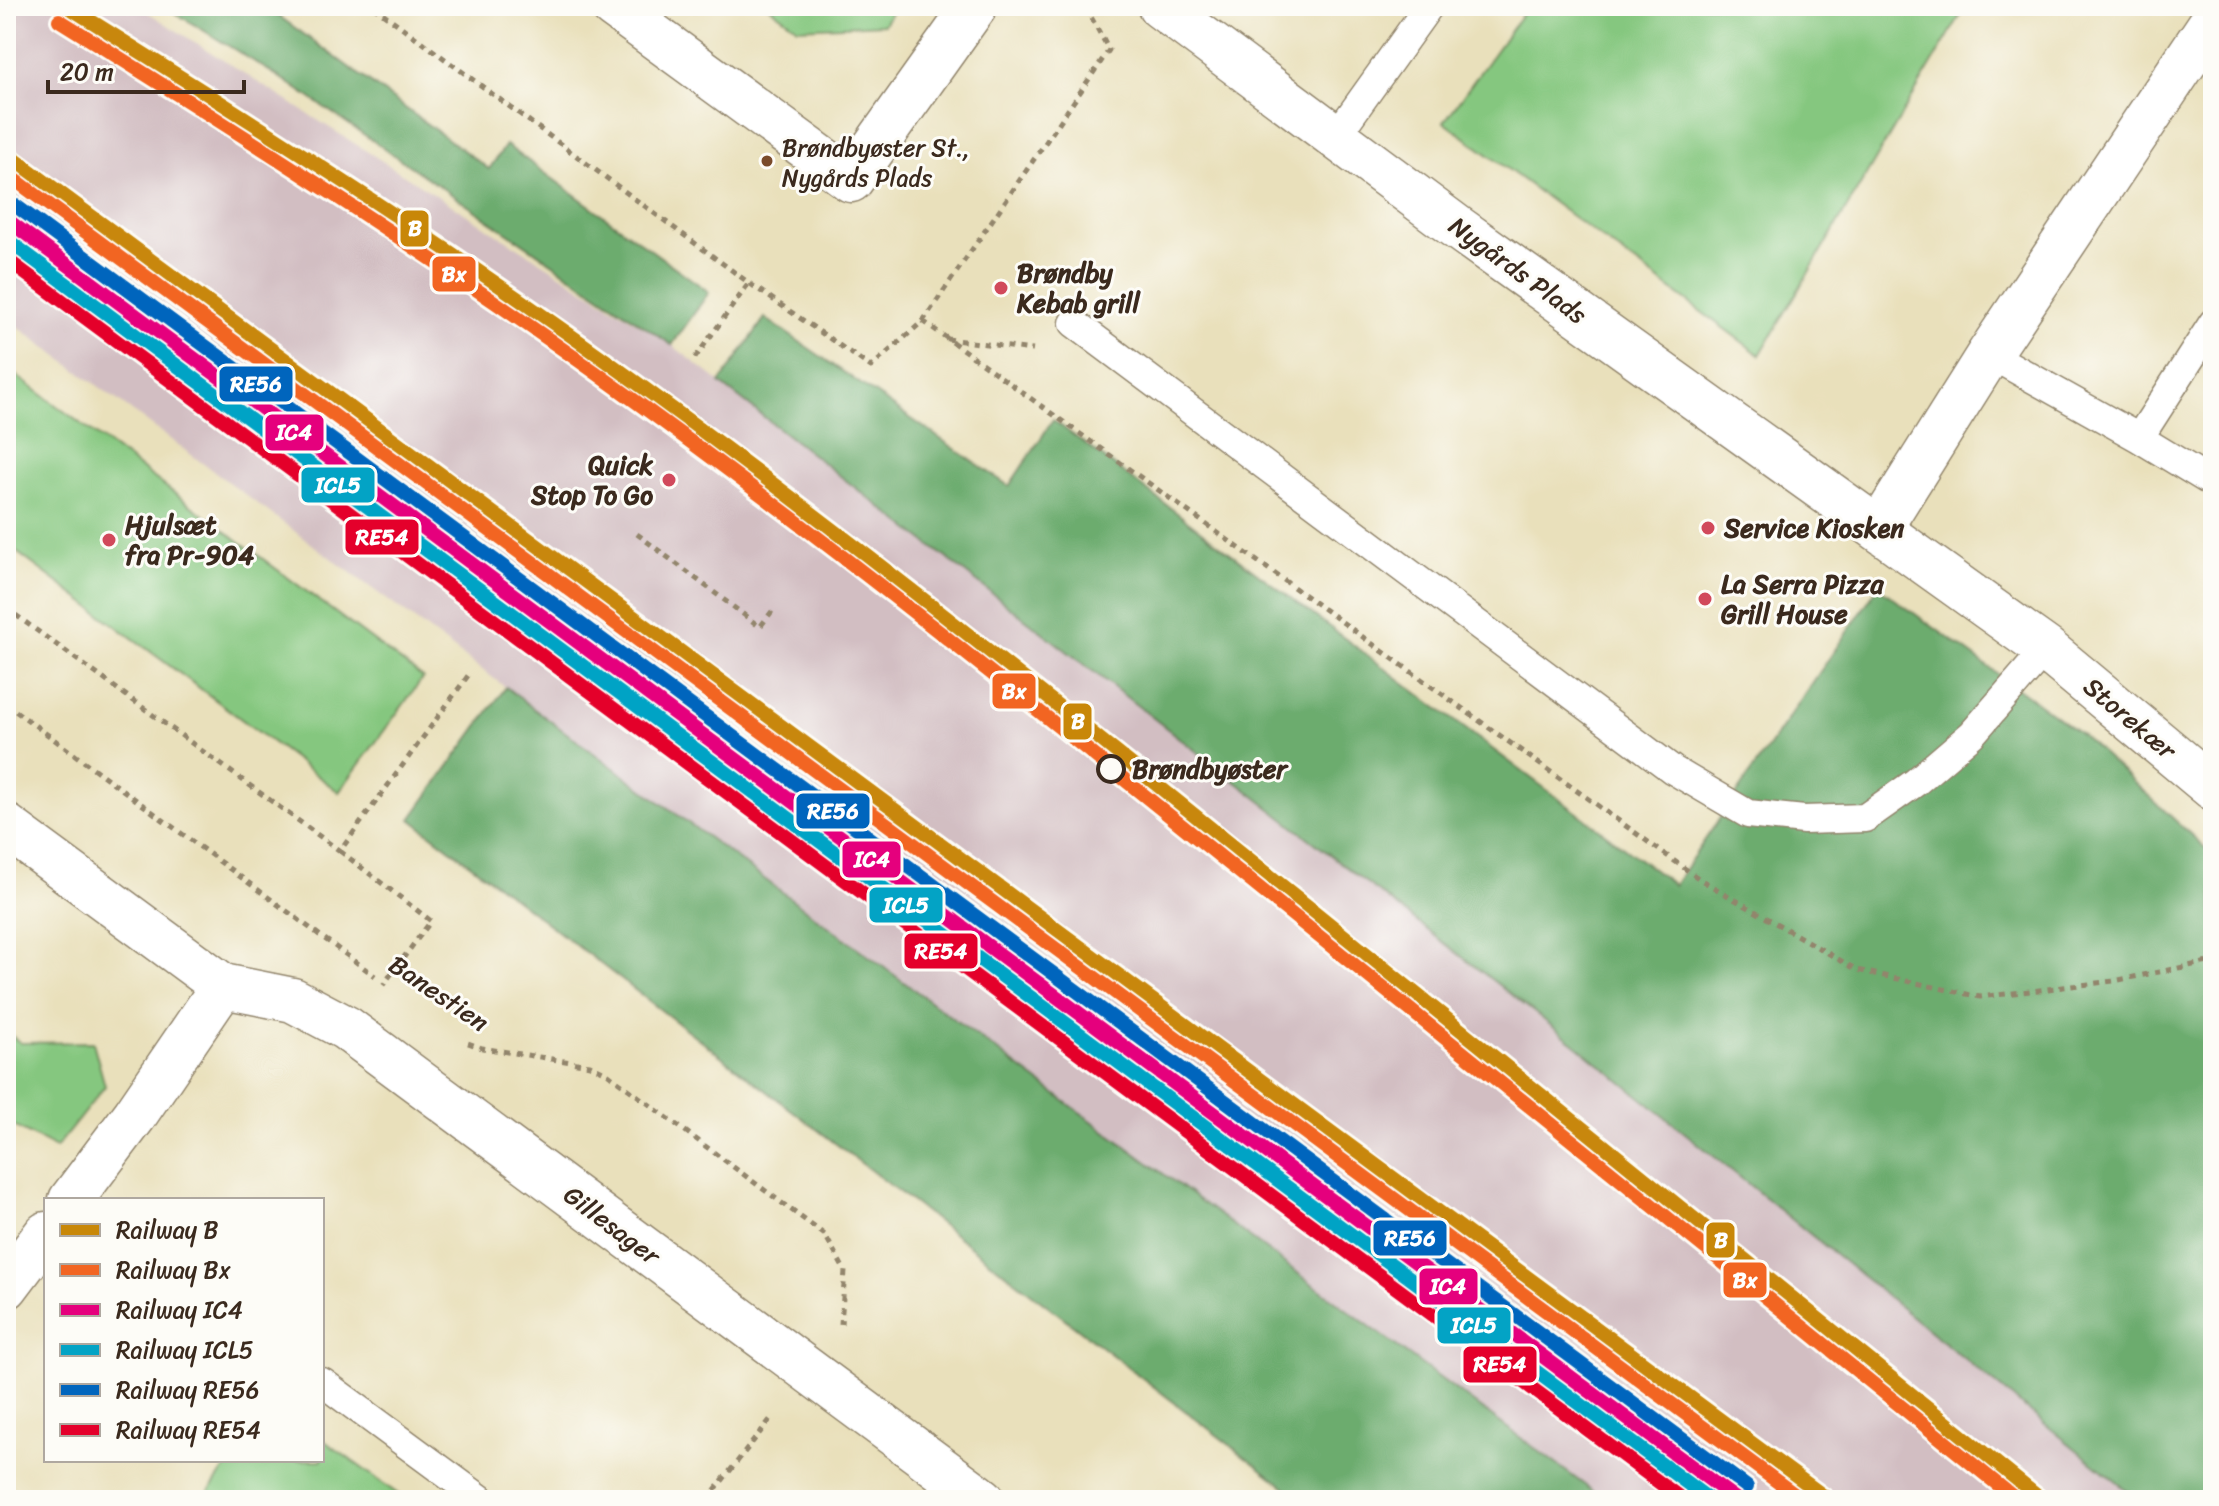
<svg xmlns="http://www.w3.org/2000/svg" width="2219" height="1506" font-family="Sriracha,sans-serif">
	<rect width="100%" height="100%" fill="#fdfcf7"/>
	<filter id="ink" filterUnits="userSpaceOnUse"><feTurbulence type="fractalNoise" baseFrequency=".0125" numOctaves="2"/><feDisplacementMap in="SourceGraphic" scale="16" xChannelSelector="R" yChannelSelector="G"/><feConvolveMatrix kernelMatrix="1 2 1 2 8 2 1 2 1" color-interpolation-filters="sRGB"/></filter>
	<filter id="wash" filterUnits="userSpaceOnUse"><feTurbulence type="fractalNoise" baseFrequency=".006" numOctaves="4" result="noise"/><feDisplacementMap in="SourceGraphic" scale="32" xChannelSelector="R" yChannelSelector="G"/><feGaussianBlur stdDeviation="1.8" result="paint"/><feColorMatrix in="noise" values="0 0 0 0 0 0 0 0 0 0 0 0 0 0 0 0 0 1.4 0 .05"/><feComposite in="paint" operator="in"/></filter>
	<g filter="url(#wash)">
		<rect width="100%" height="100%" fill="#e9e0bb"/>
		<path fill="#d2bec2" d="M6,6H138L672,345L1575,1044L2139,1500H1605L6,318Z"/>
		<path fill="#85c77f" stroke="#60784e" stroke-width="2" d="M768,6H895L884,24L798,28Z
			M1528,6H1966L1760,355L1444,122Z
			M6,368L423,678L339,792L6,544Z
			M6,1032L21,1043L93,1042L105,1086L56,1148L6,1122Z
			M322,1439L406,1500H203L231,1460H322Z"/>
		<path fill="#6cac6e" stroke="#546b46" stroke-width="2" d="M164,6H265L489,169L506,145L709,292L672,345L287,82Z
			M765,318L1009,486L1053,420L1674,885L1878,587L2082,735L2213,855V1500H2139L1575,1044L720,383Z
			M506,687L530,706L1605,1500H1302L411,819Z"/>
	</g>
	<g filter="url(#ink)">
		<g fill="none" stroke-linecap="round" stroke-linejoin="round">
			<g stroke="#92856c" stroke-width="31">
				<path id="service" d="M1336,136L1429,6
					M1074,323L1673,770L1748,814L1804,820L1865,818L1916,782L1972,734L2046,649
					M1989,354L2139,438L2213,323
					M2139,438L2213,483
					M322,1382L482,1500"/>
			</g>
			<g stroke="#92856c" stroke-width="47">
				<path id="minor" d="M613,6L851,180L975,6
					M1160,6L1455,226L2046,649L2213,788
					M1879,529L1989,354L2213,20
					M6,826L223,986L293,1000L346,1028L983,1500
					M71,1200L135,1115L223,986
					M6,1287L46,1234"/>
			</g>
			<path stroke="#92856c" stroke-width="5" stroke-dasharray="6 6" stroke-linecap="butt" d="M373,6L749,283L871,367L923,321L1109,50L1085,6
				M923,321L1701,880L1857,970L1980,997L2114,981L2213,961
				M947,339L1033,350
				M695,358L749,283
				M637,534L760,627L773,610
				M6,608L340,851L470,673
				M6,623L14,612
				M6,704L375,976
				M340,851L431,921L383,985
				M468,1043L482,1048L590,1065L607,1073L825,1235L845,1271L841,1324
				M707,1500L773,1416"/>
			<use href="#service" stroke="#fff" stroke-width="28"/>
			<use href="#minor" stroke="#fff" stroke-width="44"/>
			<g stroke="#fdfcf7" stroke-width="20">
				<path id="rail-1" d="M67,6C250,120 433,236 608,362C847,534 1077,720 1306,905C1551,1103 1797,1301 2042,1500
					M6,153L1829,1500"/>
			</g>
			<g stroke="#fdfcf7" stroke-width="20">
				<path id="rail-2" d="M59,20C240,133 421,248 595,372C822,535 1040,711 1258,887C1511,1091 1764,1295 2017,1500
					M6,173L1802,1500"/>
			</g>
			<g stroke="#fdfcf7" stroke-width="20">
				<path id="rail-3" d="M6,219L1737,1500"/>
			</g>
			<g stroke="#fdfcf7" stroke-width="20">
				<path id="rail-4" d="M6,239L1710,1500"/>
			</g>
			<g stroke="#fdfcf7" stroke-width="20">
				<path id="rail-5" d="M16,206L1747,1487"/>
			</g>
			<g stroke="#fdfcf7" stroke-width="20">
				<path id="rail-6" d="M6,259L1683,1500"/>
			</g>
			<use href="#rail-1" stroke="#c88708" stroke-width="14"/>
			<use href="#rail-2" stroke="#f26522" stroke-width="14"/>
			<use href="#rail-3" stroke="#e5007d" stroke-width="14"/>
			<use href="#rail-4" stroke="#03a3c5" stroke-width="14"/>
			<use href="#rail-5" stroke="#0065bd" stroke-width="14"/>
			<use href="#rail-6" stroke="#e4002b" stroke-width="14"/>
		</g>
	</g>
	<circle fill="#7a4b2a" stroke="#fdfcf7" stroke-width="3" cx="767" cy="161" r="7"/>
	<g fill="#d1495b" stroke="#fdfcf7" stroke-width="3">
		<circle cx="1001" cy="288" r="8"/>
		<circle cx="669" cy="480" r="8"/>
		<circle cx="1708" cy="528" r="8"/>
		<circle cx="109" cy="540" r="8"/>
		<circle cx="1705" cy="599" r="8"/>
	</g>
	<circle fill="#fdfcf7" stroke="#3b2a1e" stroke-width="4" cx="1111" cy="769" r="13"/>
	<g text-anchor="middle" stroke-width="6" stroke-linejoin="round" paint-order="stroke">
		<g font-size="24" fill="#3b2a1e" stroke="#fdfcf7" text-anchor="start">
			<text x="782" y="156">Brøndbyøster St.,<tspan x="782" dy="30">Nygårds Plads</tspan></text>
		</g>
		<g font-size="26" fill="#3b2a1e" stroke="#fdfcf7">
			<text transform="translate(1518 270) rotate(36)" y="9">Nygårds Plads</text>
			<text transform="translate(2130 718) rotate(40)" y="9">Storekær</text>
			<text transform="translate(439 993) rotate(34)" y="9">Banestien</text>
			<text transform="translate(612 1225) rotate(37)" y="9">Gillesager</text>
		</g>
		<g font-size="26" font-weight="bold" fill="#3b2a1e" stroke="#fdfcf7" text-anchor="start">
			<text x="1017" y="282">Brøndby<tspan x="1017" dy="30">Kebab grill</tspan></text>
			<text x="653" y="474" text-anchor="end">Quick<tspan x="653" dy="30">Stop To Go</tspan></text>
			<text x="125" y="534">Hjulsæt<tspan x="125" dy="30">fra Pr-904</tspan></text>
			<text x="1724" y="537">Service Kiosken</text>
			<text x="1721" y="593">La Serra Pizza<tspan x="1721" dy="30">Grill House</tspan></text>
		</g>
		<g font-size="26" font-weight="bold" fill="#3b2a1e" stroke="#fdfcf7" text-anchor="start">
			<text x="1132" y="778">Brøndbyøster</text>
		</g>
	</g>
	<g stroke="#fdfcf7" stroke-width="3">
		<rect x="399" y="209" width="31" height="39" rx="8" fill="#c88708"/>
		<rect x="431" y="255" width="46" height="38" rx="8" fill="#f26522"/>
		<rect x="218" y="365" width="76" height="38" rx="8" fill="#0065bd"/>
		<rect x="264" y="413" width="61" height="39" rx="8" fill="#e5007d"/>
		<rect x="300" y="466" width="76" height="38" rx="8" fill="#03a3c5"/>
		<rect x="344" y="518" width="76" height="38" rx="8" fill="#e4002b"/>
		<rect x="991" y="672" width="46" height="38" rx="8" fill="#f26522"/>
		<rect x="1062" y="702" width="31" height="39" rx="8" fill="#c88708"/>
		<rect x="795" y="792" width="76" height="38" rx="8" fill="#0065bd"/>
		<rect x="841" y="840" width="61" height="39" rx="8" fill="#e5007d"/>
		<rect x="868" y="886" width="76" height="38" rx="8" fill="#03a3c5"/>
		<rect x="903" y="932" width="76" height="38" rx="8" fill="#e4002b"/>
		<rect x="1372" y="1219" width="76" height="38" rx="8" fill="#0065bd"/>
		<rect x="1705" y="1221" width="31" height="38" rx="8" fill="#c88708"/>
		<rect x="1722" y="1261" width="46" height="38" rx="8" fill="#f26522"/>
		<rect x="1418" y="1267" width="61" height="39" rx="8" fill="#e5007d"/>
		<rect x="1436" y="1306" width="76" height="39" rx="8" fill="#03a3c5"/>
		<rect x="1462" y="1345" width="76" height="39" rx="8" fill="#e4002b"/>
	</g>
	<g font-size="22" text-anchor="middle" font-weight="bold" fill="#fff">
		<text x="415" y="236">B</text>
		<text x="454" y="282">Bx</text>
		<text x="256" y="392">RE56</text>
		<text x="294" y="440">IC4</text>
		<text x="338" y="493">ICL5</text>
		<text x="382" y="545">RE54</text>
		<text x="1014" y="699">Bx</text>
		<text x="1078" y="729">B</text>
		<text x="833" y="819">RE56</text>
		<text x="872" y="867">IC4</text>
		<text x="906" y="913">ICL5</text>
		<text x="941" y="959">RE54</text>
		<text x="1410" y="1246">RE56</text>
		<text x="1721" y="1248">B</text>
		<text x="1745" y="1288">Bx</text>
		<text x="1448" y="1294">IC4</text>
		<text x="1474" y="1333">ICL5</text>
		<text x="1500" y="1372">RE54</text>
	</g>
	<rect width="2219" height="1506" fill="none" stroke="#fdfcf7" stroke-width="32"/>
	<rect x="44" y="1198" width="280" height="264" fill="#fdfcf7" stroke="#afa8a0" stroke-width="2"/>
	<rect x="60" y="1224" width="40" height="12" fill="#c88708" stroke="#afa8a0" stroke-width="2"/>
	<text x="116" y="1238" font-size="24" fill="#3b2a1e">Railway B</text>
	<rect x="60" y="1264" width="40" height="12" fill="#f26522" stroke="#afa8a0" stroke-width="2"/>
	<text x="116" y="1278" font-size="24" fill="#3b2a1e">Railway Bx</text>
	<rect x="60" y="1304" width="40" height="12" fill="#e5007d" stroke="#afa8a0" stroke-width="2"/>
	<text x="116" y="1318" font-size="24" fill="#3b2a1e">Railway IC4</text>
	<rect x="60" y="1344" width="40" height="12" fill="#03a3c5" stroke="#afa8a0" stroke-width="2"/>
	<text x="116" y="1358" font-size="24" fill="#3b2a1e">Railway ICL5</text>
	<rect x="60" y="1384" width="40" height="12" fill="#0065bd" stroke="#afa8a0" stroke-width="2"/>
	<text x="116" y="1398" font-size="24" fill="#3b2a1e">Railway RE56</text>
	<rect x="60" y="1424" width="40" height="12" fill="#e4002b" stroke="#afa8a0" stroke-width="2"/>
	<text x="116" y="1438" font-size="24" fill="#3b2a1e">Railway RE54</text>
	<path d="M48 80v12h196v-12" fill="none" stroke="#3b2a1e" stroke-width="4"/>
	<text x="60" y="80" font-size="24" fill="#3b2a1e" stroke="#fdfcf7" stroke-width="6" paint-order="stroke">20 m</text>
</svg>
